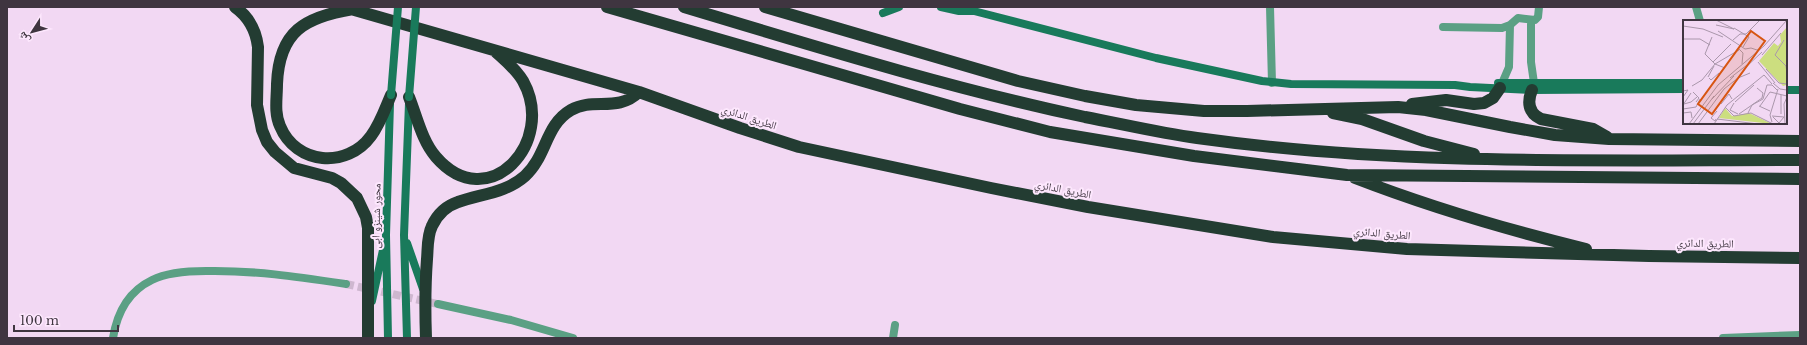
<svg xmlns="http://www.w3.org/2000/svg" width="1807" height="345" font-family="'Libre Baskerville','Noto Naskh Arabic',serif">
	<rect width="100%" height="100%" fill="#f2d8f3"/>
	<g fill="none" stroke-linecap="round" stroke-linejoin="round">
		<path stroke="#ceb7cf" stroke-width="8" stroke-dasharray="8 4" stroke-linecap="butt" d="M346,284L438,304"/>
		<path stroke="#5ba084" stroke-width="8" d="M1270,7L1272,83
			M1696,7L1700,21
			M1531,20V62L1534,83L1532,89
			M1443,27L1502,28L1510,25L1518,18L1535,20L1538,17L1539,7
			M1500,88L1509,67L1510,25
			M438,304L511,320L573,338
			M113,338C117,313 129,291 152,280C168,272 188,271 206,271C253,270 299,277 346,284
			M893,338L895,325
			M1723,338L1800,335"/>
		<path stroke="#197a5b" stroke-width="8" d="M941,7L959,11H973
			M967,7L974,11L1156,58L1262,81L1291,84L1455,85L1470,87L1532,90L1684,89
			M883,13L899,7
			M1498,83H1684
			M1786,90H1800
			M407,243L423,289
			M372,301L383,250
			M388,338L386,235L390,104
			M407,338L404,235L409,103"/>
		<path stroke="#233c32" stroke-width="12" d="M235,7C249,17 256,30 258,47L257,105L262,130L267,142L275,152L294,168L332,178L341,183L357,198L366,217L368,228V338
			M344,7L639,92L740,128L799,147L991,188L1088,207L1273,237L1407,249L1649,256L1800,258
			M607,7L960,109L1050,132L1194,156L1347,175L1800,179
			M684,7C817,47 949,88 1085,117C1122,124 1160,133 1197,138C1397,166 1599,160 1800,160
			M765,7L1018,81L1085,96L1136,105L1204,111H1247L1398,107L1426,110L1510,127L1555,135L1609,139L1800,141
			M353,9C305,17 279,31 277,84C277,98 274,113 280,126C296,165 347,169 371,136C380,124 385,109 391,95
			M1532,90C1527,102 1528,113 1541,119L1593,129L1607,137
			M409,97C417,117 422,141 436,157C488,217 557,142 523,81C516,69 506,61 496,52
			M1412,104L1446,100L1474,104L1484,103L1493,98L1500,88
			M1333,113L1362,119L1424,141L1474,154
			M1355,178C1430,207 1508,230 1586,249
			M426,338C425,311 425,286 427,259C428,248 427,236 432,226C437,215 446,206 458,202C480,194 506,193 525,176C547,156 545,125 571,110C594,97 617,113 639,92"/>
		<path stroke="#197a5b" stroke-width="8" d="M391,95L398,7
			M409,97L416,7"/>
	</g>
	<g text-anchor="middle" stroke-width="4" stroke-linejoin="round" paint-order="stroke">
		<g font-size="11" fill="#3f3540" stroke="#fde7fd">
			<text transform="translate(749 117) rotate(18)" y="4">الطريق الدائري</text>
			<text transform="translate(1063 189) rotate(11)" y="4">الطريق الدائري</text>
			<text transform="translate(376 216) rotate(-89)" y="4">محور شينزو ابى</text>
			<text transform="translate(1382 233) rotate(5)" y="4">الطريق الدائري</text>
			<text transform="translate(1705 243) rotate(1)" y="4">الطريق الدائري</text>
		</g>
	</g>
	<g transform="translate(1683 20)">
		<rect width="104" height="104" fill="#f2d8f3"/>
		<path d="M104,7V65L100,66L76,41L91,23L95,26L98,22L97,15ZM42,88L49,96L66,93L89,104L36,98Z" fill="#ccde7f"/>
		<path fill="none" stroke="#aa97ab" stroke-width="1" d="M33,5L51,9L33,0M0,6L20,9L40,17M51,8L66,17L60,27M35,11L62,29L68,28L74,30L78,28M29,17L22,34L32,44L42,48M0,19H17L27,25M50,20L57,14H63L77,0M101,20L92,35L103,46L104,53M56,29L60,33L59,44M79,35L98,13M30,42L48,24M75,42L92,63M62,48L79,32M83,49L96,63L104,64M81,55L89,64M25,57L31,46M26,58L28,60L36,53M47,58L64,45M90,63L97,69L104,70M9,66L19,60L32,44L56,30M0,71L5,70L0,77M10,72L16,78L13,82M29,79L51,56M52,82L71,65M51,83L47,90L55,94M1,84L8,82L14,77M38,84L46,74L49,79M0,85L8,73M76,86L87,91M77,86L87,72L104,76M42,87L51,96L68,93L90,104M0,89L13,87L17,79M0,93L8,92L9,98M65,93L69,85L80,79L84,65H89L94,70M56,94L79,78L80,73L74,68M98,94V75M89,96L101,97M90,97L96,103L101,97M33,99L32,101L28,98L34,91M34,99L75,104M89,102L87,95L95,69M6,104L35,65L81,26L104,0M10,104L31,76M15,104L41,69L55,58L67,53M31,104L44,85L81,55M102,104L101,84L104,77"/>
		<path fill="#d75511" fill-opacity="0.15" stroke="#d75511" stroke-width="2" d="M68,11L82,21L29,94L15,84Z"/>
		<rect width="104" height="104" fill="none" stroke="#3f3540" stroke-width="2"/>
	</g>
	<rect width="1807" height="345" fill="none" stroke="#3f3540" stroke-width="16"/>
	<g transform="translate(32 32) rotate(234)" stroke="#fde7fd" stroke-width="3" paint-order="stroke">
	<path d="M0-3L7 15L0 10L-7 15Z" fill="#3f3540"/>
	<text y="-6" font-size="11" font-weight="bold" text-anchor="middle" fill="#3f3540">ش</text>
	</g>
	<path d="M14 325v6h104v-6" fill="none" stroke="#3f3540" stroke-width="2"/>
	<text x="20" y="325" font-size="12" fill="#3f3540" stroke="#fde7fd" stroke-width="3" paint-order="stroke">100 m</text>
</svg>
